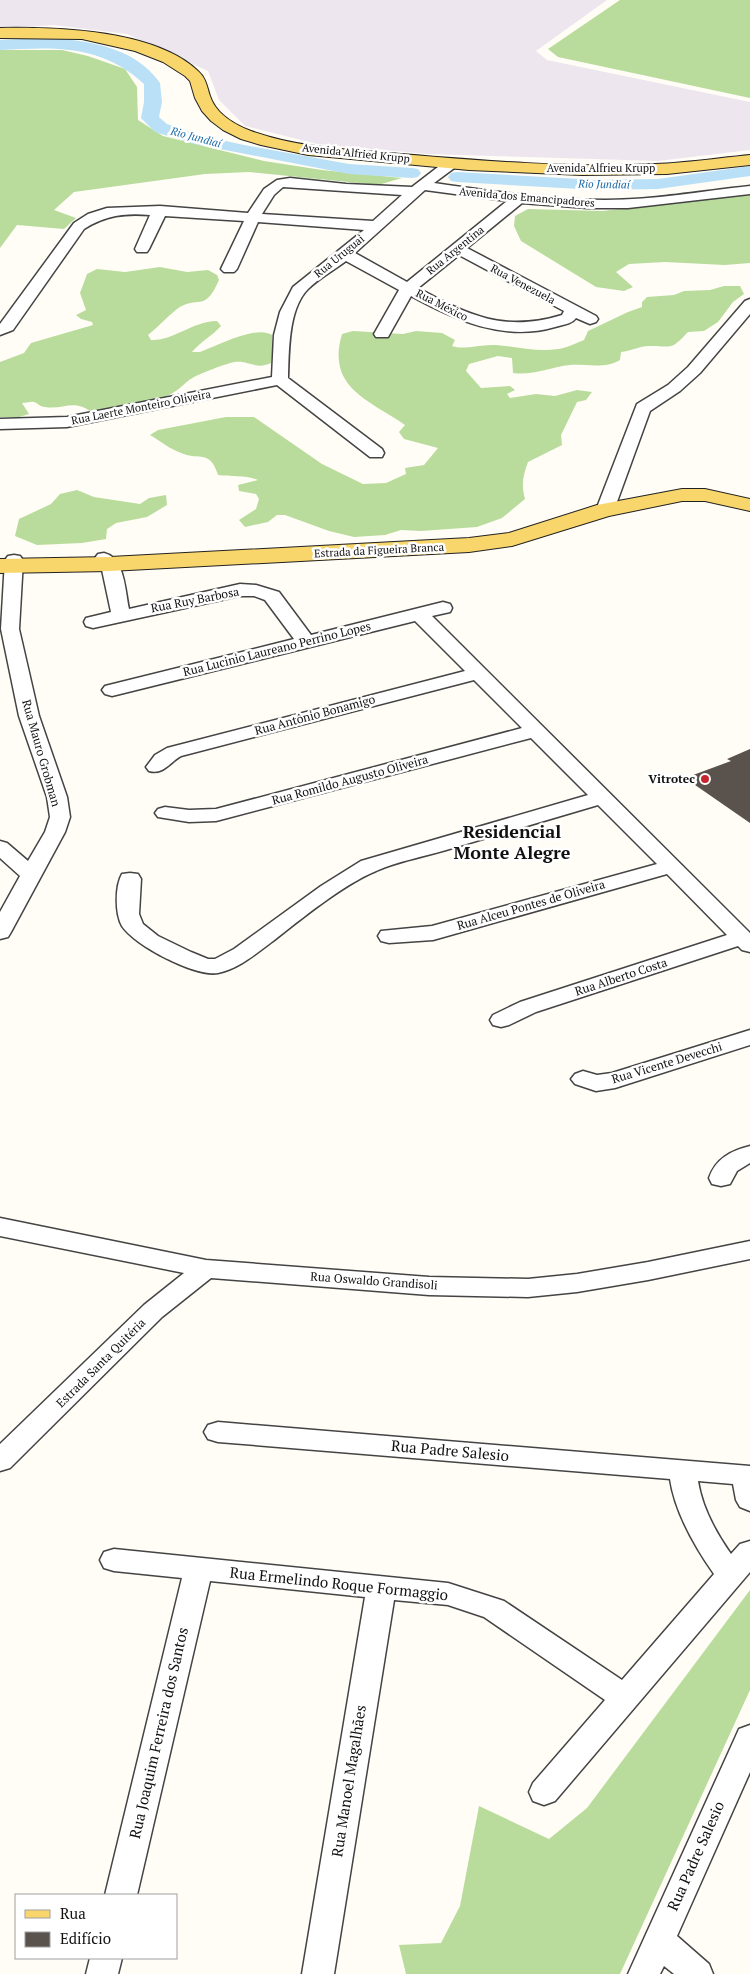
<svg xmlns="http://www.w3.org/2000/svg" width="750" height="1974" font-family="'PT Serif',serif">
	<rect width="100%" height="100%" fill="#fffdf5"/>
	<path fill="#eee6ef" d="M0,0H607L536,51L547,60L750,102V150L658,161L427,154L317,144L245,126L219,100L208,71L127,34L53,25L0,29Z"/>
	<path fill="#b9dc9c" d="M620,0H750V98L558,57L548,49Z
		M0,50H62L88,56L125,69L137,87L138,120L163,136L264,161L322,170L402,178L378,185L249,172L205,174L74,192L54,210L76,218L64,229L17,225L0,248Z
		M750,195V263L725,265L665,262L629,264L616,272L633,287L624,291L596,287L521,241L514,226L515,216L528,209L602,211Z
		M160,267L187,272L208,270L217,275L219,280C204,314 199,294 177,309C167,317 158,327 148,335L151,340C174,341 190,322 217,321L221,326C212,336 200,342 192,352H200C218,346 255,325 272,335L273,347L271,363C254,371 248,358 230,363C220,366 195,375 188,381C182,386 177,391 169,395C151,404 111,409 90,411C73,399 63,410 45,407C40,407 38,403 34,402C31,401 26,403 22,403L29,414L19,417H0V362L24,353L31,343L93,325L92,322L81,319L76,315L86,310L80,293L87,274L97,269L125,272Z
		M724,286H740L744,294L733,302L718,322L704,331L688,332C670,351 673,346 649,346C640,346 630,351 621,352L620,360C606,369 586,364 570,365C551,367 532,376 513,373L512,358L498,356L469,364L466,371L481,388L510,386L515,390L507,394L510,398L536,394L555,396L577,390L592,392L586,400L577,402L561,435L562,445L528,462C523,475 521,485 525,499L502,518L477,527L421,531L401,530L385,535L354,537L329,531L285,515H277L268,522L245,527L239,520L256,509L259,499L256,494L239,491L238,485L258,480C247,475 231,477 218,475C210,449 200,461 181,453C170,449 160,441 150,435L158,430L226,417H254L322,464L363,484L386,483L406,474L405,468L424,465L438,448L404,439L399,432L405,425C369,400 326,388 342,334L353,331L403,334L416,331L442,333L455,340L452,346C464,350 478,345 491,345C514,345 535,353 558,349C567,348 576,343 584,340L588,331L628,312L642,307V302L647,297L674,295L684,291L710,290Z
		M77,490L94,497L140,504L149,498L166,495L167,505L147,517L116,523L107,529L106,539L82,543L37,545L15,536L19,519L51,504L60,494Z
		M750,1590V1690L620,1974H406L399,1945L441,1943L460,1906L479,1806L549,1839L587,1808Z"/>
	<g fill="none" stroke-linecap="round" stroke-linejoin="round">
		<path fill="#b9e0f7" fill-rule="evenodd" d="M42,38C83,39 135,46 160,83L162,102L159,117L167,124L199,135L244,145L349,164L412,168L418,169L421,173L418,177L412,178L349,174L194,144L155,132L141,118L144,102V84C101,44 55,47 0,50V40Z
			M750,166V176L658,189L598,190L457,182L451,181L448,177L451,173L457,172L598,180L658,179Z"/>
	</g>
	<path fill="#5a524d" d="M750,749V823L685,778L731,761L727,759Z"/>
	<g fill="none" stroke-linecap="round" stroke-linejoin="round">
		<g stroke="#444" stroke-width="3">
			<path id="minor" d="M452,159L457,160L459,163L457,166L434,183C491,191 548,200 605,200C654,200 702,191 750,186V194L628,208H587L522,203L467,248L596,316L598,319L596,322L590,324L576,318C572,324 562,325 555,327C504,342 455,320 411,296L388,337H376L374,334L399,290L346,261C334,270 319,278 308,289C288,309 289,352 288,378L382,449L384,453L382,457H370L277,385L67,427L0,429V419L67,417L272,377L274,335L280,312L293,287L364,230L258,222L237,269L234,272H224L221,269L244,221L165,216L149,249L147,252H137L135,249L150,215C125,213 106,215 84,229L13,330L0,335V324L74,223L88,214L107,208L160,206L248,213L264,189L277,180L290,178L346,184L412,187L447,160ZM283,187L402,195L373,221L262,214L274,195ZM425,190L507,201L407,282L355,253ZM459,255L564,311L562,315C504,333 468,315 418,288Z
				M750,299V314L700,373L680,391L650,411L614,510L611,514L605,515L599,514L596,510L637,404L668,385L688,367L745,301Z
				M104,553C125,558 125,591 129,609L240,584L256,585L279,592L311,635L443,602L450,604L452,608L450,612L432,616L750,933V952L742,950L738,946L536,1012L509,1025L501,1027L493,1025L490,1020L493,1015L520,1002L727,935L667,874L433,940L389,943L381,941L378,936L381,931L432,926L657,864L598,805C547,820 496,835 446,850C423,857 398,861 376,871C344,884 301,919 273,941C255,954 240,968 218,973C195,977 134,945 122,926C115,914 115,886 122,874L130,873L138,874L141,879L139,914L143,924L158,936L191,952L208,959H215L234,949L321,886L361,861L588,795L531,738L216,821L189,822L158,817L155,813L158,809L165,807L189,810L216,809L522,728L474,680L181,756C169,763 163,775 149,771L146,767L155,755L167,748L465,671L415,621L112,696L105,694L102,690L105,686L294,639L265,600L254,596H240L93,628L86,626L84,622L86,618L111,612L101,565L95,558L98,554Z
				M14,555L20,556L23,560L19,629L39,716L67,797L70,817L65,832L11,932L8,937L0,939V912L20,876L0,858V841L7,843L28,861L45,832L50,817L47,797L19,716L1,629L5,560L8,556Z
				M750,1030V1045L615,1088L596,1091L575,1084L571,1079L575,1074L583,1071L597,1075L612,1073Z
				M750,1146V1163L737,1171L730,1184L721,1186L712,1184L709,1178C716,1158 731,1151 750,1146Z
				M0,1218L206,1260L429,1277L528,1279L577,1274L648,1262L750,1241V1259L648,1280L577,1292L528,1297L429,1295L211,1278L162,1317L10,1468L0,1471V1444L144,1305L184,1273L0,1236Z
				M218,1422L750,1466V1511L740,1507L736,1500L733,1484L698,1481C702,1507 716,1533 731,1554L740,1544L750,1541V1572L555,1801L544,1805L533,1801L529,1792L533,1783L605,1700L484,1617L448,1605L394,1600L334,1974H302L365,1597L210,1581L137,1895H105L182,1578L114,1571L104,1568L100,1560L104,1552L114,1549L448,1583L504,1601L622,1680L714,1574C695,1547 675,1512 670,1479L218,1442L208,1439L204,1432L208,1425Z
				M750,1725V1772L677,1936L709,1964L713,1974H674L664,1966L660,1974H628L735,1738L739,1729Z
				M90,1958H122L118,1974H86Z"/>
		</g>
		<g stroke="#222" stroke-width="2">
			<path id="major" d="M0,28C57,27 155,30 198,71C206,78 207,87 210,96C216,114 235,125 251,131C298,148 351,150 401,154C485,161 570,168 655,164C687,163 718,158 750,155V165L667,174L582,175L469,170L308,155L261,145L241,139L223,130L211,121L202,111L195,98L190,81L185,76L163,62L135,51L82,39L0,38Z
				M682,489H705L750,499V511L705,501H682L609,516L512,546L469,552L110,571L0,573V559L110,557L469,538L509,533L597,505Z"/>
		</g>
		<use href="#minor" fill="#fff" fill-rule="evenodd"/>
		<use href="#major" fill="#f9d66b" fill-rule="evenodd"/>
	</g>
	<circle fill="#c4262e" stroke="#fff" stroke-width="2" cx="705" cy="779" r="5"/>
	<g text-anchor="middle" stroke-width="5" stroke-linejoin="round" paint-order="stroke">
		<g font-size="11" font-style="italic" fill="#1768a6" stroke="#fff">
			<text transform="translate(196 137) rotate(15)" y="4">Rio Jundiaí</text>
			<text transform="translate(604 184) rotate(1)" y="4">Rio Jundiaí</text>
		</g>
		<g font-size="11" fill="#111" stroke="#fff">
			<text transform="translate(356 153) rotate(6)" y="4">Avenida Alfried Krupp</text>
			<text x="601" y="172">Avenida Alfrieu Krupp</text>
			<text transform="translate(527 197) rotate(5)" y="4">Avenida dos Emancipadores</text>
			<text transform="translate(455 250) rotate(-39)" y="4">Rua Argentina</text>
			<text transform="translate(339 256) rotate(-39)" y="4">Rua Uruguai</text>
			<text transform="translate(523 284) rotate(28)" y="4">Rua Venezuela</text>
			<text transform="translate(442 305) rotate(27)" y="4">Rua México</text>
			<text transform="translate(141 407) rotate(-11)" y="4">Rua Laerte Monteiro Oliveira</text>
			<text transform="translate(379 550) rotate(-3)" y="4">Estrada da Figueira Branca</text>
		</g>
		<g font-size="12" fill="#111" stroke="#fff">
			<text transform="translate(195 600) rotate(-11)" y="4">Rua Ruy Barbosa</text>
			<text transform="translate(277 649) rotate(-14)" y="4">Rua Lucinio Laureano Perrino Lopes</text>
			<text transform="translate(315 715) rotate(-15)" y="4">Rua Antônio Bonamigo</text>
			<text transform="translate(41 753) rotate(74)" y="4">Rua Mauro Grobman</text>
			<text transform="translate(350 780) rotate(-15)" y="4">Rua Romildo Augusto Oliveira</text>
			<text transform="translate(531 905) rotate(-16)" y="4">Rua Alceu Pontes de Oliveira</text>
			<text transform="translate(621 977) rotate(-18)" y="4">Rua Alberto Costa</text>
			<text transform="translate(667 1063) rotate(-17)" y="4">Rua Vicente Devecchi</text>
			<text transform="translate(374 1281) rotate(4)" y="4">Rua Oswaldo Grandisoli</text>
			<text transform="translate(101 1363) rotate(-45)" y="4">Estrada Santa Quitéria</text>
		</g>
		<g font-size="12" font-weight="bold" fill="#111" stroke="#fff" text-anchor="end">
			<text x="695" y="783">Vitrotec</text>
		</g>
		<g font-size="15" fill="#111" stroke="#fff">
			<text transform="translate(450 1451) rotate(5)" y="5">Rua Padre Salesio</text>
			<text transform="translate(339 1584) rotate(6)" y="5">Rua Ermelindo Roque Formaggio</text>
			<text transform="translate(159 1733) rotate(-77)" y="5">Rua Joaquim Ferreira dos Santos</text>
			<text transform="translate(349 1781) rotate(-81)" y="5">Rua Manoel Magalhães</text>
			<text transform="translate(696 1856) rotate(-66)" y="5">Rua Padre Salesio</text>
		</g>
		<g font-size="18" font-weight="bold" fill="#111" stroke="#fff">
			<text x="512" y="838">Residencial<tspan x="512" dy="21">Monte Alegre</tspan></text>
		</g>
	</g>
	<rect x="15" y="1894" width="162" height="65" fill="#ffffff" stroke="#a0a0a0"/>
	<rect x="25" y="1910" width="25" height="8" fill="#f9d66b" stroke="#a0a0a0"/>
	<text x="60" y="1919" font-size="15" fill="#111111">Rua</text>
	<rect x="25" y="1932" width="25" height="15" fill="#5a524d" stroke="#a0a0a0"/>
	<text x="60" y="1944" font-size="15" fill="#111111">Edifício</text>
</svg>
